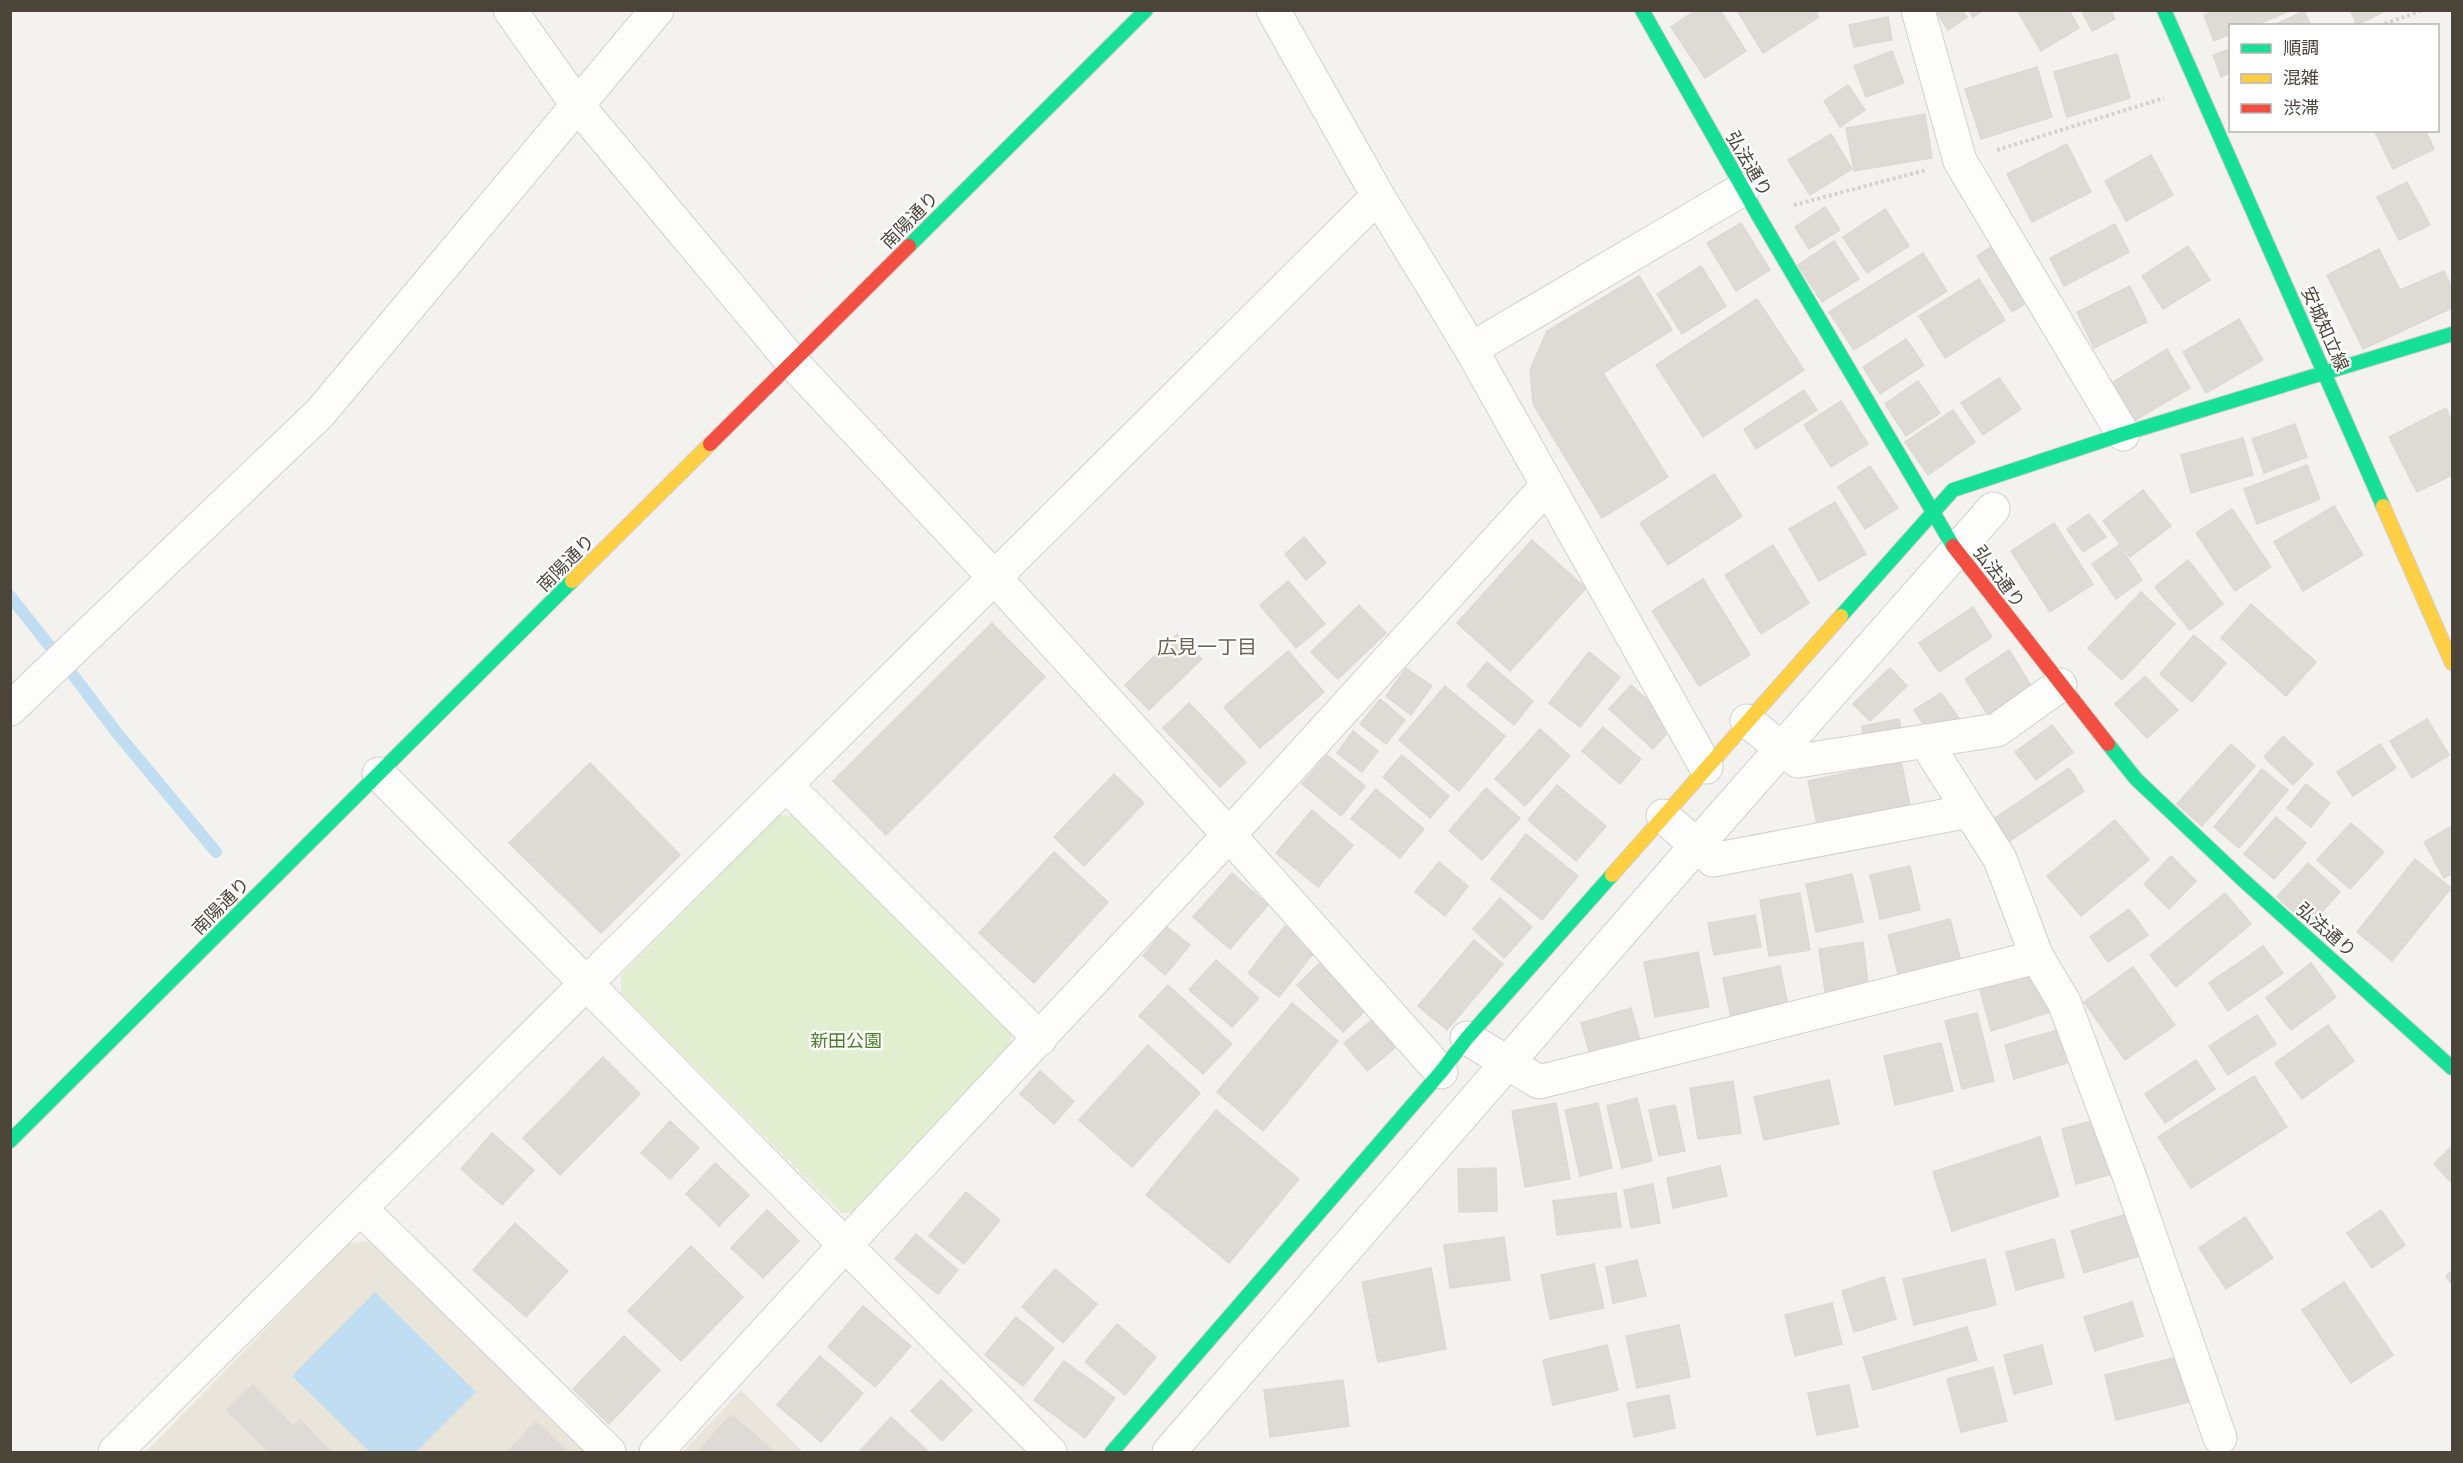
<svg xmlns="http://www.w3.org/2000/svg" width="2463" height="1463" font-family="'Titillium Web','Noto Sans JP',sans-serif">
	<rect width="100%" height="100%" fill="#f4f2ee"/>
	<path fill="#eae5da" d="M370,1241L585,1452H146L349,1243Z
		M741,1390L803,1452H683Z"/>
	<path fill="#e1eecf" d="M780,815L800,816L1011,1028L1012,1046L859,1212L841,1213L621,993V975Z"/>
	<path fill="#c0ddf1" d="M375,1292L476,1392L416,1452H370L292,1376Z"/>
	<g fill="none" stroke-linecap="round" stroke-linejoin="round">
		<path stroke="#c0ddf1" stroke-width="12" d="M10,596L56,654
			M70,671L117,733L216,852"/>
	</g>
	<path fill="#dedbd6" stroke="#dcd9d4" stroke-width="1.5" d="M1696,10H1720L1746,51L1705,78L1671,27Z
		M1737,10H1816L1819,17L1763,53Z
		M1935,10H1962L1967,17L1948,30Z
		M1969,10H1984L1973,17Z
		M2017,10H2069L2079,28L2041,51Z
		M2081,10H2111L2115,19L2092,31Z
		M2217,10H2292L2253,26H2230V34L2214,41L2204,15Z
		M2350,10H2387L2357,25Z
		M2304,11L2311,26H2272Z
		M1888,17L1892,40L1854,47L1849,25Z
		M2230,49V73L2221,77L2213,55Z
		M1892,51L1904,83L1866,97L1854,66Z
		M2117,54L2130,98L2067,117L2054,72Z
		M2037,67L2052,117L1981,139L1965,89Z
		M1848,85L1865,110L1840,127L1824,101Z
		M1925,114L1932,158L1854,171L1846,128Z
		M2374,130H2425L2434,149L2393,169Z
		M1831,134L1852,169L1810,195L1788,160Z
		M2067,144L2091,192L2032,222L2007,174Z
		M2151,155L2173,195L2126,221L2105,181Z
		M2407,182L2430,225L2399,240L2377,197Z
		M1825,207L1840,230L1809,249L1795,227Z
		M1885,209L1909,246L1867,273L1843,237Z
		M1741,223L1770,270L1736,291L1707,243Z
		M2115,224L2129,252L2064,286L2050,258Z
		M1834,241L1859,279L1822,302L1798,265Z
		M1994,245L2029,301L2012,312L1977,256Z
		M2188,246L2210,280L2163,309L2142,276Z
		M2379,249L2400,290L2444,271L2452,288V308L2363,349L2327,275Z
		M1923,253L1947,291L1854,350L1829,312Z
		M1701,266L1726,306L1682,334L1657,294Z
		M1639,276L1672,330L1603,373L1668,477L1602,518L1533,404L1530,370L1547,331Z
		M1979,279L2005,320L1945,358L1919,316Z
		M2130,286L2147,322L2094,348L2077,312Z
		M1757,299L1804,370L1703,437L1656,365Z
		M2239,319L2263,360L2206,393L2183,352Z
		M1906,339L1924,365L1880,394L1863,367Z
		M2167,349L2190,388L2132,422L2110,384Z
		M1999,378L2021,409L1983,435L1961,403Z
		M1918,381L1940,413L1906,436L1885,404Z
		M1804,390L1817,410L1756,449L1744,429Z
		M1841,401L1868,444L1831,467L1804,425Z
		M2446,408L2452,422V475L2417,492L2389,437Z
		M1953,410L1975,442L1928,475L1905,442Z
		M2295,424L2307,457L2264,473L2252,439Z
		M2243,438L2253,475L2191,493L2181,455Z
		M2307,465L2320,499L2257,524L2244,489Z
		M1870,466L1898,508L1865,529L1838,487Z
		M1714,474L1742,516L1668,565L1640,523Z
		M2143,490L2171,526L2130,557L2103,521Z
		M1835,502L1866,554L1819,581L1789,529Z
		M2334,506L2363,555L2303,591L2274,542Z
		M2232,509L2271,567L2235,591L2196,533Z
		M2089,514L2106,537L2083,552L2067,529Z
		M2054,523L2093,584L2050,612L2011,551Z
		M1304,537L1326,563L1306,580L1285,554Z
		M1532,540L1586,588L1510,671L1457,623Z
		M1773,545L1809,603L1761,634L1725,575Z
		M2119,545L2142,580L2116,599L2092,564Z
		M2188,560L2223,604L2190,630L2155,587Z
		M1703,579L1750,655L1699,686L1652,611Z
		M1288,581L1325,624L1296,648L1260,605Z
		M2141,592L2175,624L2122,680L2088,648Z
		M2251,604L2316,662L2286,696L2221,638Z
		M1359,605L1386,633L1338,679L1311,652Z
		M1973,607L1992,637L1939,672L1919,643Z
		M992,623L1045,677L886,835L833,781Z
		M1177,634L1202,659L1149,710L1125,685Z
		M2194,635L2226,663L2192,702L2160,674Z
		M2009,650L2032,687L1988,715L1965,679Z
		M1288,651L1324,692L1260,748L1224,707Z
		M1589,652L1620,677L1580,727L1549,703Z
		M1487,662L1533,701L1514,725L1467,686Z
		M1406,668L1432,686L1411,715L1386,696Z
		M1890,668L1907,686L1870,721L1853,704Z
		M2145,676L2178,710L2147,738L2115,704Z
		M1631,685L1675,724L1653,749L1609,709Z
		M1445,686L1505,736L1459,791L1399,740Z
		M1941,693L1961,721L1933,739L1914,710Z
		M1380,699L1405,720L1386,744L1360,724Z
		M1189,703L1246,762L1220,787L1163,728Z
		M1899,719L1903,742L1865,749L1862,726Z
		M2427,719L2449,755L2412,778L2390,741Z
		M2052,725L2073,752L2036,780L2015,752Z
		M1603,727L1641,759L1620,784L1582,751Z
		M1540,729L1570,756L1525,806L1495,779Z
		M1353,731L1378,751L1362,772L1337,753Z
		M2283,736L2313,764L2293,785L2264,757Z
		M2231,744L2255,766L2202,826L2177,804Z
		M2380,744L2396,768L2353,796L2337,772Z
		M1327,755L1365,786L1341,816L1302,784Z
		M1402,755L1449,796L1430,818L1383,777Z
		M1901,761L1910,805L1817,824L1808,781Z
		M590,763L680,855L601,933L509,843Z
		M2069,768L2084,791L2010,841L1995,818Z
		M2262,769L2288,790L2239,848L2214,827Z
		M1114,774L1144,803L1084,866L1054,837Z
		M2306,784L2330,803L2311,827L2287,808Z
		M1557,785L1606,826L1576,861L1528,820Z
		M1486,788L1520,818L1482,860L1449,831Z
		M1376,789L1424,829L1400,858L1351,819Z
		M1312,810L1353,845L1318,887L1276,853Z
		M2276,817L2306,843L2274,879L2244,854Z
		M2115,820L2149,860L2081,916L2047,876Z
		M2351,823L2384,852L2350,889L2317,860Z
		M2452,826V873L2444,878L2424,842Z
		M1526,834L1578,876L1542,920L1491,879Z
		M1054,852L1108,902L1034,983L979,933Z
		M2171,856L2196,881L2169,909L2144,884Z
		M2415,859L2451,888L2392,961L2357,932Z
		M1439,862L1468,886L1445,916L1415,892Z
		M2308,863L2340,892L2309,926L2277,897Z
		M1910,866L1920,910L1880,919L1870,875Z
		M1232,873L1268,905L1230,949L1193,917Z
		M1852,874L1863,922L1816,932L1806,884Z
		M1800,893L1810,950L1769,956L1760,900Z
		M2225,893L2251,924L2176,987L2150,955Z
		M1500,898L1532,927L1504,958L1473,929Z
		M2129,909L2148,935L2108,962L2090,937Z
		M1755,915L1761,947L1714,955L1708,923Z
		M1950,919L1961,961L1899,977L1888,935Z
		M1285,926L1316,950L1279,997L1248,973Z
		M1167,927L1190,945L1165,975L1143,956Z
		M1474,940L1503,964L1447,1030L1418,1006Z
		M1863,942L1869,991L1826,998L1819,949Z
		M2263,946L2283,973L2228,1011L2209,983Z
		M1698,952L1709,1007L1655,1017L1644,962Z
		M1216,960L1259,998L1232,1027L1189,990Z
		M1323,960L1369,1007L1343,1032L1297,985Z
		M2311,963L2336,997L2291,1030L2266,998Z
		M1780,966L1788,1006L1731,1018L1723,978Z
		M2040,967L2053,1011L1991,1031L1979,986Z
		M2133,967L2175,1025L2125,1060L2084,1002Z
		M1168,985L1232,1044L1203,1074L1139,1016Z
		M1292,1003L1338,1041L1263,1131L1217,1092Z
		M1631,1008L1640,1040L1590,1054L1581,1023Z
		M1977,1013L1994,1081L1962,1089L1945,1021Z
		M2257,1015L2276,1044L2228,1075L2209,1046Z
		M1372,1020L1395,1048L1367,1071L1344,1043Z
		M2328,1025L2354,1061L2302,1099L2275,1063Z
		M2057,1030L2067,1063L2014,1079L2005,1045Z
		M1941,1043L1953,1091L1895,1105L1884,1056Z
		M1148,1045L1200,1093L1132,1167L1079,1120Z
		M603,1057L640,1094L560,1175L523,1138Z
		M2196,1060L2215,1089L2165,1123L2145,1094Z
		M1040,1071L1074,1101L1054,1124L1020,1094Z
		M2254,1076L2287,1127L2191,1188L2158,1137Z
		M1829,1080L1839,1124L1764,1140L1754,1097Z
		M1733,1081L1741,1133L1698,1139L1690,1088Z
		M1637,1098L1652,1161L1622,1168L1607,1106Z
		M1556,1103L1570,1179L1525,1187L1512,1111Z
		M1598,1103L1612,1168L1580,1176L1565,1110Z
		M1675,1105L1685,1151L1659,1156L1649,1110Z
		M1216,1110L1299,1179L1229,1263L1146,1195Z
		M2107,1117L2120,1172L2076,1184L2062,1129Z
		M670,1121L699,1148L670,1179L641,1153Z
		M492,1133L534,1170L502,1205L461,1169Z
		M2040,1137L2059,1196L1952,1231L1933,1172Z
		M2452,1146V1183L2434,1164Z
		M715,1163L749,1195L719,1226L686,1194Z
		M1720,1166L1727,1196L1673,1208L1667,1178Z
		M1496,1168L1497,1211L1459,1212L1458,1169Z
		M1653,1184L1660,1223L1631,1228L1624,1190Z
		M966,1192L1000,1220L964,1264L929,1236Z
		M1616,1193L1621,1227L1557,1235L1553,1201Z
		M767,1210L799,1241L763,1278L731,1248Z
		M2381,1210L2405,1245L2372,1268L2347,1233Z
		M2136,1211L2149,1253L2084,1273L2071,1231Z
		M2245,1217L2273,1258L2226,1289L2199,1248Z
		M515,1223L568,1271L526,1317L473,1270Z
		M916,1234L958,1270L938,1294L895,1259Z
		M1504,1237L1510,1280L1450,1288L1444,1245Z
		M2054,1239L2064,1277L2016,1290L2006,1252Z
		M691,1246L743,1297L681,1361L628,1311Z
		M1985,1259L1996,1305L1914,1325L1903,1279Z
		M1637,1260L1646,1296L1613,1303L1606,1267Z
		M1594,1264L1604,1308L1550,1319L1541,1275Z
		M1431,1268L1446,1349L1378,1362L1362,1282Z
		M1055,1269L1097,1304L1063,1343L1022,1307Z
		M2452,1271V1285L2446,1276Z
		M1884,1277L1896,1319L1854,1332L1842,1291Z
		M2344,1282L2393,1355L2351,1383L2302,1310Z
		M2132,1302L2143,1336L2095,1351L2084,1317Z
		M1832,1303L1842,1344L1795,1356L1785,1315Z
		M863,1306L911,1346L875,1387L828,1347Z
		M1016,1317L1054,1348L1023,1386L985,1355Z
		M1117,1324L1156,1357L1125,1395L1085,1362Z
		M1679,1325L1690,1377L1637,1388L1626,1336Z
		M1967,1327L1977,1360L1873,1390L1863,1357Z
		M624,1336L660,1370L609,1424L573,1389Z
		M1607,1345L1618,1390L1553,1405L1543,1360Z
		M2042,1345L2052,1384L2014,1394L2004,1355Z
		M820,1356L863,1393L821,1442L777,1405Z
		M2182,1356L2194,1401L2116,1420L2105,1375Z
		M1064,1361L1115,1398L1085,1438L1034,1400Z
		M1993,1367L2007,1421L1961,1432L1947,1379Z
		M941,1380L972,1410L942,1441L911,1411Z
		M1343,1380L1349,1426L1270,1437L1264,1390Z
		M253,1385L293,1426L300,1420L331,1452H269L227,1410Z
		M1849,1385L1858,1427L1817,1435L1808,1393Z
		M1669,1395L1675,1428L1634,1437L1627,1403Z
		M731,1415L775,1452H698Z
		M891,1417L928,1451L926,1452H859Z
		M536,1422L568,1452H507Z"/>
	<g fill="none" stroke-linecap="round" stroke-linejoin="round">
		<g stroke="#d2d0cb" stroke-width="35">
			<path id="street" d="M510,10L578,106L793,363L993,576L1229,835L1441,1072
				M1273,10L1378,196L1471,349L1706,767
				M1918,10L1960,161L2123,434
				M1471,349L1743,189
				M10,709L320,413L657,10
				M1747,721L1798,761L1997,730L2060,685
				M1925,741L2000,859L2037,957L2064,1002L2130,1178L2220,1438
				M379,774L1050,1452
				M786,785L1040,1039
				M1663,816L1713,860L1969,811
				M1467,1038L1539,1082L2037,957
				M361,1209L609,1452
				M115,1452L1378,196
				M656,1452L846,1244L1229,835L1547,486
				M1169,1452L1696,846L1993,509"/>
		</g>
		<g stroke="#d3cfc5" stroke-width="16">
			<path id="fast" d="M1642,10L1758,215L1953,546
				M2164,10L2383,506
				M909,246L1146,10
				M1841,616L1953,490L2123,434L2452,334
				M2108,744L2136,779L2243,880L2452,1068
				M10,1141L572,581
				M1112,1452L1441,1072L1467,1038L1612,875"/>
		</g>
		<g stroke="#d3cfc5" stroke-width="16">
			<path id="slow" d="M2383,506L2452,663
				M572,581L710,444
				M1612,875L1841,616"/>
		</g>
		<g stroke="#d3cfc5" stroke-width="16">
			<path id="jam" d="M710,444L909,246
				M1953,546L2108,744"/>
		</g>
		<path stroke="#d3d2cc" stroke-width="4" stroke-dasharray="3 3" stroke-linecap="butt" d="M2379,26L2423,10
			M1997,150L2164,98
			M1794,205L1926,170"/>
		<use href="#street" stroke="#fdfdfc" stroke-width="33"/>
		<use href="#fast" stroke="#16e098" stroke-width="14"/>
		<use href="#slow" stroke="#ffcf43" stroke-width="14"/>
		<use href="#jam" stroke="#f24e42" stroke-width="14"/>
	</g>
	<g text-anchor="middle" stroke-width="4.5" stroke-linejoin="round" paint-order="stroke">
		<g font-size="18" fill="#4b4439" stroke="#fff">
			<text transform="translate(1749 164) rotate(60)" y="6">弘法通り</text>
			<text transform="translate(910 220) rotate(-45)" y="6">南陽通り</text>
			<text transform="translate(2325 329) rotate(66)" y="6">安城知立線</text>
			<text transform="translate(566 563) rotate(-45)" y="6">南陽通り</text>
			<text transform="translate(1999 577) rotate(53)" y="6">弘法通り</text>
			<text transform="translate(221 906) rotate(-45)" y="6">南陽通り</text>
			<text transform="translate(2326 930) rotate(41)" y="6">弘法通り</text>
		</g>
		<g font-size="18" fill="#4a7f2a" stroke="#fff">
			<text x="846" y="1047">新田公園</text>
		</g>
		<g font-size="20" fill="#6e6250" stroke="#fff">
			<text x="1207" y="654">広見一丁目</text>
		</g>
	</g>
	<rect width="2463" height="1463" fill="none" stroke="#4b4439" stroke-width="24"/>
	<rect x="2229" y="24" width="210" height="108" fill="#ffffff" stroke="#b7b4b0" stroke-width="1.5"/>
	<rect x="2241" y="44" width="30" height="9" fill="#16e098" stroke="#b7b4b0" stroke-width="1.5"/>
	<text x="2283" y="54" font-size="18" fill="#4b4439">順調</text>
	<rect x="2241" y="74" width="30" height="9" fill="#ffcf43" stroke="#b7b4b0" stroke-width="1.5"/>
	<text x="2283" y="84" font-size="18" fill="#4b4439">混雑</text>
	<rect x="2241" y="104" width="30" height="9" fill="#f24e42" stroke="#b7b4b0" stroke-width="1.5"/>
	<text x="2283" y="114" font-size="18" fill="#4b4439">渋滞</text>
</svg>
